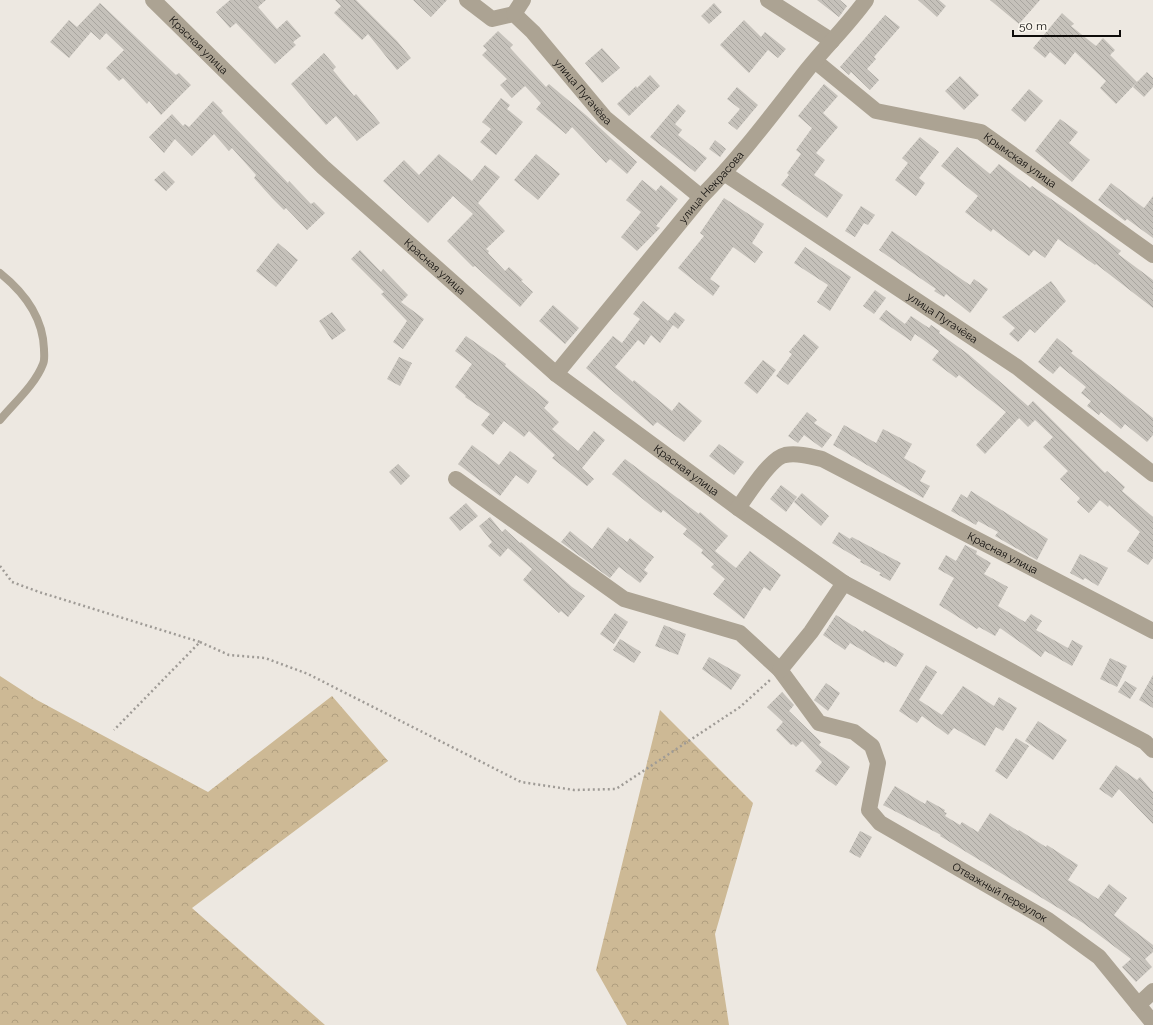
<svg xmlns="http://www.w3.org/2000/svg" width="1153" height="1025" font-family="Raleway,sans-serif">
	<defs>
		<pattern id="forest-crowns" width="20" height="18" patternUnits="userSpaceOnUse"><rect width="20" height="18" fill="#cdb995"/><path d="M2 6a3 3 0 1 1 6 0M12 15a3 3 0 1 1 6 0" fill="none" stroke="#af9e7f"/></pattern>
		<pattern id="building-back-hatch" width="6" height="6" patternUnits="userSpaceOnUse"><rect width="6" height="6" fill="#c5c1ba"/><path d="M-1 5l2 2M0 0l6 6M5-1l2 2" fill="none" stroke="#a8a59f"/></pattern>
	</defs>
	<rect width="100%" height="100%" fill="#ede8e1"/>
	<path fill="url(#forest-crowns)" d="M0,676L37,700L208,792L332,696L388,761L192,908L325,1025H0Z
		M660,710L753,803L715,934L729,1025H627L596,970Z"/>
	<path fill="url(#building-back-hatch)" d="M230,0H266L258,7L277,29L287,20L301,36L293,42L296,45L275,64L236,23L230,28L216,12Z
		M335,0H356L397,41L411,58L397,70L368,34L362,40L334,13L341,6Z
		M413,0H447L431,17Z
		M817,0H840L847,6L839,17Z
		M918,0H939L946,6L937,17Z
		M990,0H1040L1019,24Z
		M100,3L176,75L179,73L191,85L161,115L149,101L147,104L123,78L119,81L106,68L124,50L106,33L100,40L91,32L69,58L50,42L69,20L77,27Z
		M714,3L722,12L709,24L701,16Z
		M1062,13L1074,24L1071,26L1096,46L1103,38L1115,50L1110,55L1137,82L1147,72L1153,78V87L1144,97L1133,87L1137,82L1116,104L1100,88L1106,81L1075,52L1065,65L1050,52L1045,58L1033,48Z
		M885,15L900,27L874,57L876,59L867,69L879,80L870,90L851,72L849,75L840,67Z
		M744,20L761,37L765,32L786,49L778,58L768,50L749,73L720,45Z
		M498,31L513,45L510,48L546,87L549,84L587,116L637,162L627,174L610,159L606,163L572,127L566,134L536,109L541,103L525,86L512,98L500,85L507,79L482,55L487,50L483,46Z
		M602,48L620,68L602,83L585,63Z
		M324,53L336,67L333,70L354,96L356,94L380,123L357,141L336,116L326,125L291,84Z
		M650,75L660,86L629,116L617,104L636,86L637,88Z
		M960,76L979,95L964,110L945,91Z
		M824,84L838,96L823,113L838,127L816,153L825,160L814,175L843,195L827,218L781,185L789,175L787,173L801,154L796,150L812,128L798,116Z
		M737,87L758,105L737,130L728,123L740,109L727,99Z
		M1029,89L1043,101L1025,122L1011,110Z
		M501,98L510,105L507,109L523,122L496,155L480,142L491,129L482,122Z
		M213,101L223,111L221,113L288,183L289,181L311,204L314,202L325,213L307,230L286,208L284,210L272,198L254,178L256,175L232,148L229,151L214,134L192,156L175,139L164,153L149,137L172,114L183,126L185,124L189,127Z
		M678,104L686,111L675,124L682,130L678,135L707,158L695,172L650,137Z
		M1060,119L1078,132L1069,143L1090,160L1072,182L1035,151Z
		M920,137L939,152L919,178L925,183L916,196L895,180L908,163L902,158Z
		M715,140L726,149L720,157L709,149Z
		M957,147L990,174L999,164L1030,188L1032,186L1067,210L1121,251L1118,254L1153,280V308L1096,264L1095,265L1058,239L1045,258L1034,250L1029,256L993,229L991,232L965,212L978,196L941,166Z
		M439,154L472,181L485,165L500,177L478,203L505,231L486,249L489,251L488,253L505,271L509,267L523,280L521,281L533,292L520,307L475,266L473,267L447,241L473,214L453,196L428,223L383,181L404,160L419,175Z
		M536,154L560,174L538,200L514,180Z
		M164,171L175,182L166,191L154,180Z
		M642,180L656,191L661,185L678,199L656,226L660,228L637,251L621,237L641,212L626,200Z
		M1111,183L1144,208L1153,196V238L1127,219L1125,221L1098,200Z
		M724,198L764,224L752,243L763,252L755,263L733,247L710,279L720,286L713,296L678,268L704,236L700,233Z
		M861,206L875,215L868,225L864,223L855,237L845,231Z
		M892,231L970,285L974,279L988,289L970,313L946,294L944,297L934,291L936,289L879,250Z
		M278,243L298,260L276,287L256,271Z
		M805,247L851,277L830,311L817,302L828,285L794,263Z
		M360,250L381,272L383,269L408,295L401,302L424,319L403,349L393,342L407,321L381,294L384,292L351,259Z
		M1051,281L1066,301L1035,333L1030,329L1018,342L1009,334L1015,328L1002,317Z
		M875,290L886,298L874,314L863,306Z
		M643,301L668,321L675,312L685,320L678,329L673,325L660,343L651,335L644,345L638,340L615,367L633,382L634,380L672,411L679,402L702,421L684,442L657,422L653,426L586,368L613,336L622,343L640,319L633,314Z
		M553,305L579,328L565,344L539,321Z
		M886,310L905,324L911,316L929,328L931,325L940,331L939,333L968,354L1028,406L1033,401L1105,473L1107,471L1125,487L1122,491L1153,517V558L1148,565L1127,551L1140,532L1109,505L1108,507L1100,500L1089,513L1077,502L1080,498L1060,479L1068,471L1043,447L1053,437L1035,420L1028,427L1019,418L985,454L976,445L1006,412L959,375L956,378L932,360L939,351L915,334L911,341L879,319Z
		M332,312L346,330L332,340L319,321Z
		M804,334L819,347L788,385L776,376L792,354L789,352Z
		M466,336L506,364L505,366L549,402L544,408L559,422L552,429L578,451L594,431L605,440L582,468L594,479L587,486L552,458L555,455L529,431L524,437L504,421L493,435L481,425L490,414L465,397L466,396L455,387L472,364L455,351Z
		M1057,338L1073,351L1071,353L1153,418V435L1147,442L1125,424L1121,429L1101,412L1099,415L1087,406L1091,401L1081,393L1086,387L1060,366L1053,374L1038,362Z
		M399,357L412,363L400,386L387,379Z
		M763,360L776,370L757,394L744,383Z
		M807,412L817,420L814,423L832,435L822,448L804,435L798,443L788,436Z
		M844,425L876,443L883,429L912,444L904,458L926,471L920,481L930,486L923,498L833,445Z
		M719,444L744,462L734,475L709,456Z
		M472,445L499,465L510,451L537,471L528,484L516,475L500,496L458,464Z
		M625,459L699,514L700,512L728,536L715,551L736,568L750,551L781,575L770,591L764,587L744,619L713,594L725,579L711,567L714,564L701,553L703,550L683,534L687,529L663,510L661,513L655,509L612,474Z
		M398,464L410,476L401,485L389,472Z
		M781,485L797,497L786,512L770,499Z
		M971,491L1048,539L1037,560L995,536L998,532L978,521L976,525L951,511L961,494L967,498Z
		M802,493L829,516L821,526L794,502Z
		M466,503L478,516L460,531L449,518Z
		M490,517L502,532L505,529L520,543L521,542L572,587L585,596L568,617L561,611L559,613L523,580L532,569L508,548L500,557L488,546L492,542L479,526Z
		M608,527L627,542L630,538L654,557L644,570L648,573L640,583L619,567L610,578L561,542L570,531L592,549Z
		M839,532L850,539L852,537L901,563L890,581L879,575L881,573L860,562L861,560L832,543Z
		M965,545L977,551L976,554L991,563L984,574L1008,587L998,606L1025,622L1031,614L1042,621L1036,630L1068,648L1072,640L1083,646L1072,666L1045,651L1041,657L1000,628L995,636L979,627L977,629L939,605L954,578L938,569L946,555L956,561Z
		M1080,554L1108,568L1098,586L1085,578L1083,580L1070,573Z
		M615,613L628,622L614,644L600,634Z
		M836,615L863,632L864,630L904,654L896,667L885,661L884,663L850,643L845,650L823,635Z
		M664,625L686,634L678,655L655,646Z
		M620,639L641,652L634,663L613,650Z
		M709,657L741,675L731,690L702,669Z
		M1110,658L1127,666L1117,687L1100,679Z
		M926,665L937,672L919,700L942,715L963,686L994,706L999,697L1017,708L1003,731L996,727L985,746L954,728L948,735L922,716L917,723L899,711Z
		M1153,675V708L1139,700Z
		M1125,681L1137,688L1130,699L1118,692Z
		M826,683L840,693L828,711L814,700Z
		M782,692L794,705L789,711L821,742L819,745L850,767L836,786L815,771L822,762L802,741L796,747L793,744L791,745L776,730L783,722L767,707Z
		M1038,721L1067,740L1053,760L1025,741Z
		M1016,738L1029,746L1007,779L995,771Z
		M1116,765L1137,780L1140,777L1153,792V824L1119,789L1112,798L1099,789Z
		M895,786L925,804L927,800L945,810L944,812L947,813L945,816L960,825L962,822L978,832L990,813L1018,831L1019,830L1046,847L1047,845L1078,865L1068,880L1098,899L1109,884L1127,898L1114,915L1153,945V952L1145,959L1152,967L1136,982L1122,967L1131,959L1083,923L940,836L941,835L883,805Z
		M860,831L872,837L860,858L849,852Z"/>
	<g fill="none" stroke-linecap="round" stroke-linejoin="round">
		<path stroke="#9f9b96" stroke-width="2.5" stroke-dasharray="2 3" stroke-linecap="butt" d="M0,566L12,582L39,592L200,642L114,730
			M200,642L229,655L265,658L308,674L521,782L574,790L616,789L740,707L770,680"/>
		<path stroke="#aca393" stroke-width="8" d="M0,273C25,293 43,317 44,349C44,354 45,360 43,364C35,385 14,403 0,420"/>
		<g stroke="#aca393" stroke-width="16">
			<path id="s1" d="M153,0L323,167L556,374L738,508L844,583L1145,742L1153,750"/>
			<path id="s2" d="M467,0L492,19L514,14L533,32L605,118L701,197"/>
			<path d="M768,0L832,41"/>
			<path d="M514,14L523,0"/>
			<path id="s3" d="M815,61L876,111L981,132L1153,255"/>
			<path id="s4" d="M724,173L1017,367L1153,474"/>
			<path id="s5" d="M556,374L701,197C740,158 773,113 807,70C826,46 848,25 866,0"/>
			<path id="s6" d="M456,479L624,599L740,633L780,670L819,723L854,732L872,746L878,763L869,810L880,823L1048,920L1099,957L1153,1023"/>
			<path id="s7" d="M738,508C747,496 770,458 785,455C797,453 809,456 822,459L1153,631"/>
			<path d="M780,670L811,632L844,583"/>
			<path d="M1138,1005L1153,991"/>
		</g>
	</g>
	<g text-anchor="middle" stroke-width="4" stroke-linejoin="round" paint-order="stroke">
		<g font-size="11" fill="#0e0c0a" stroke="#faf6ee">
			<text dy="4" stroke="none"><textPath href="#s1" startOffset="64">Красная улица</textPath></text>
			<text dy="4" stroke="none"><textPath href="#s2" startOffset="158">улица Пугачёва</textPath></text>
			<text dy="4" stroke="none"><textPath href="#s3" startOffset="234">Крымская улица</textPath></text>
			<text dy="4" stroke="none"><textPath href="#s5" startOffset="243">улица Некрасова</textPath></text>
			<text dy="4" stroke="none"><textPath href="#s1" startOffset="388">Красная улица</textPath></text>
			<text dy="4" stroke="none"><textPath href="#s4" startOffset="262">улица Пугачёва</textPath></text>
			<text dy="4" stroke="none"><textPath href="#s1" startOffset="712">Красная улица</textPath></text>
			<text dy="4" stroke="none"><textPath href="#s7" startOffset="313">Красная улица</textPath></text>
			<text dy="4" stroke="none"><textPath href="#s6" startOffset="728">Отважный переулок</textPath></text>
		</g>
	</g>
	<path d="M1013 30v6h107v-6" fill="none" stroke="#0e0c0a" stroke-width="2"/>
	<text x="1019" y="30" font-size="12" fill="#0e0c0a" stroke="#faf6ee" stroke-width="3" paint-order="stroke">50 m</text>
</svg>
